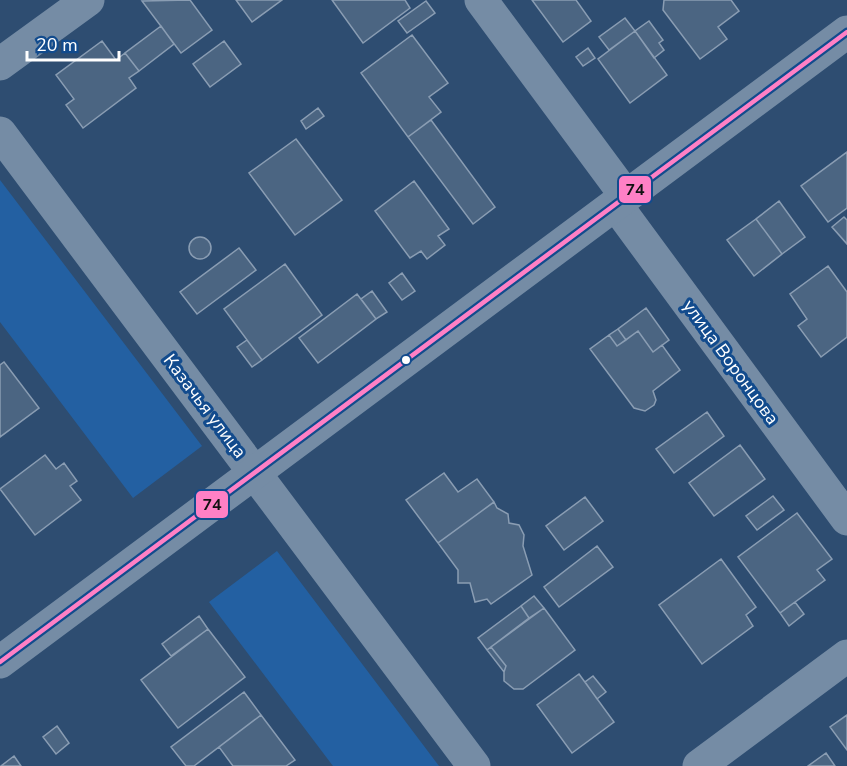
<svg xmlns="http://www.w3.org/2000/svg" width="847" height="766" font-family="'Nunito Sans',sans-serif">
	<rect width="100%" height="100%" fill="#2e4d71"/>
	<path fill="#2360a2" d="M0,180L202,446L133,498L0,322Z
		M277,551L439,766H333L209,602Z"/>
	<path fill="#4b6582" stroke="#8a9db3" stroke-width="1.5" d="M190,0L212,30L181,53L142,1Z
		M236,0H282L252,22Z
		M332,0H405L410,8L363,43Z
		M532,0H576L591,21L563,42Z
		M664,0H731L739,11L718,27L727,39L700,59L663,10Z
		M426,1L435,13L407,33L398,21Z
		M625,18L635,31L609,50L599,37Z
		M649,21L663,40L659,43L664,50L654,58L635,31Z
		M161,26L174,44L139,71L125,53Z
		M635,31L667,75L630,103L598,59Z
		M412,35L448,83L429,97L441,112L408,137L361,73Z
		M102,41L116,60L125,53L139,71L129,78L136,88L83,128L66,105L74,99L56,75Z
		M224,41L241,64L210,87L193,64Z
		M588,48L595,58L583,66L576,57Z
		M318,108L324,116L306,129L301,121Z
		M431,120L495,207L473,224L408,137Z
		M296,139L342,200L295,235L249,173Z
		M847,152V208L828,222L801,186Z
		M414,181L449,229L438,236L445,245L427,259L421,251L410,258L375,211Z
		M779,201L805,237L782,254L756,219Z
		M844,217L847,220V244L832,227Z
		M756,219L782,254L754,276L727,240Z
		M189 248a11 11 0 1 1 22 0a11 11 0 1 1-22 0Z
		M239,248L256,270L197,314L180,292Z
		M285,264L322,315L262,360L224,309Z
		M828,266L847,292V337L821,357L798,326L807,319L790,294Z
		M402,273L415,291L402,300L389,283Z
		M372,291L387,312L376,319L361,299Z
		M357,294L376,319L318,363L299,338Z
		M646,308L669,340L653,352L638,331L626,340L618,329Z
		M618,329L626,340L617,346L609,335Z
		M638,331L653,352L662,345L680,370L653,391L656,400L654,405L645,411L634,408L590,349L609,335L617,346Z
		M247,340L262,360L252,367L237,347Z
		M4,362L39,408L0,437V365Z
		M707,412L724,436L674,473L656,449Z
		M740,445L765,479L714,516L689,483Z
		M45,455L56,469L64,463L77,481L70,486L81,500L35,535L0,489Z
		M444,473L458,492L477,479L494,502L438,543L406,500Z
		M773,496L784,510L757,530L746,516Z
		M585,497L603,521L564,550L546,526Z
		M494,502L497,508L508,514L509,523L519,525L524,535L523,546L532,575L491,604L487,599L475,602L470,583H458V570L438,543Z
		M797,513L832,559L817,570L825,580L780,613L738,557Z
		M597,546L613,567L559,607L544,587Z
		M721,559L756,607L746,615L753,626L702,664L659,605Z
		M534,596L544,608L529,618L521,606Z
		M795,602L804,614L789,626L780,613Z
		M521,606L529,618L487,650L478,638Z
		M544,608L575,650L523,689H514L504,681V672L506,666L491,647Z
		M199,616L208,629L171,656L162,644Z
		M208,629L245,677L178,728L141,680Z
		M491,647L506,666L504,672L487,650Z
		M579,674L614,722L572,753L537,705Z
		M593,676L606,692L597,699L585,682Z
		M244,692L261,715L194,766H186L171,747Z
		M261,715L295,760L286,766H233L219,747Z
		M847,715V750L830,727Z
		M57,726L69,743L56,754L43,737Z
		M826,753L835,766H808Z
		M14,756L21,766H1Z"/>
	<g fill="none" stroke-linecap="round" stroke-linejoin="round">
		<path stroke="#758ca5" stroke-width="33" d="M481,0L626,196
			M0,64L88,0
			M0,133L474,766
			M616,205L847,519
			M699,766L847,656"/>
		<path stroke="#758ca5" stroke-width="33" d="M0,662L847,32"/>
		<g stroke="#124b8d" stroke-width="9">
			<path id="bus-1" d="M0,662L847,32"/>
		</g>
		<use href="#bus-1" stroke="#ff80c5" stroke-width="4.5"/>
	</g>
	<circle fill="#fff" stroke="#124b8d" stroke-width="2" cx="406" cy="360" r="5"/>
	<g text-anchor="middle" stroke-width="6" stroke-linejoin="round" paint-order="stroke">
		<g font-size="18" fill="#fff" stroke="#124b8d">
			<text transform="translate(731 362) rotate(54)" y="6">улица Воронцова</text>
			<text transform="translate(205 406) rotate(53)" y="6">Казачья улица</text>
		</g>
	</g>
	<g stroke="#124b8d" stroke-width="2">
		<rect x="618" y="175" width="34" height="29" rx="6" fill="#ff80c5"/>
		<rect x="195" y="490" width="34" height="29" rx="6" fill="#ff80c5"/>
	</g>
	<g font-size="16" text-anchor="middle" font-weight="bold" fill="#111">
		<text x="635" y="195">74</text>
		<text x="212" y="510">74</text>
	</g>
	<path d="M27 51v9h92v-9" fill="none" stroke="#ffffff" stroke-width="3"/>
	<text x="36" y="51" font-size="18" fill="#ffffff" stroke="#124b8d" stroke-width="4.5" paint-order="stroke">20 m</text>
</svg>
